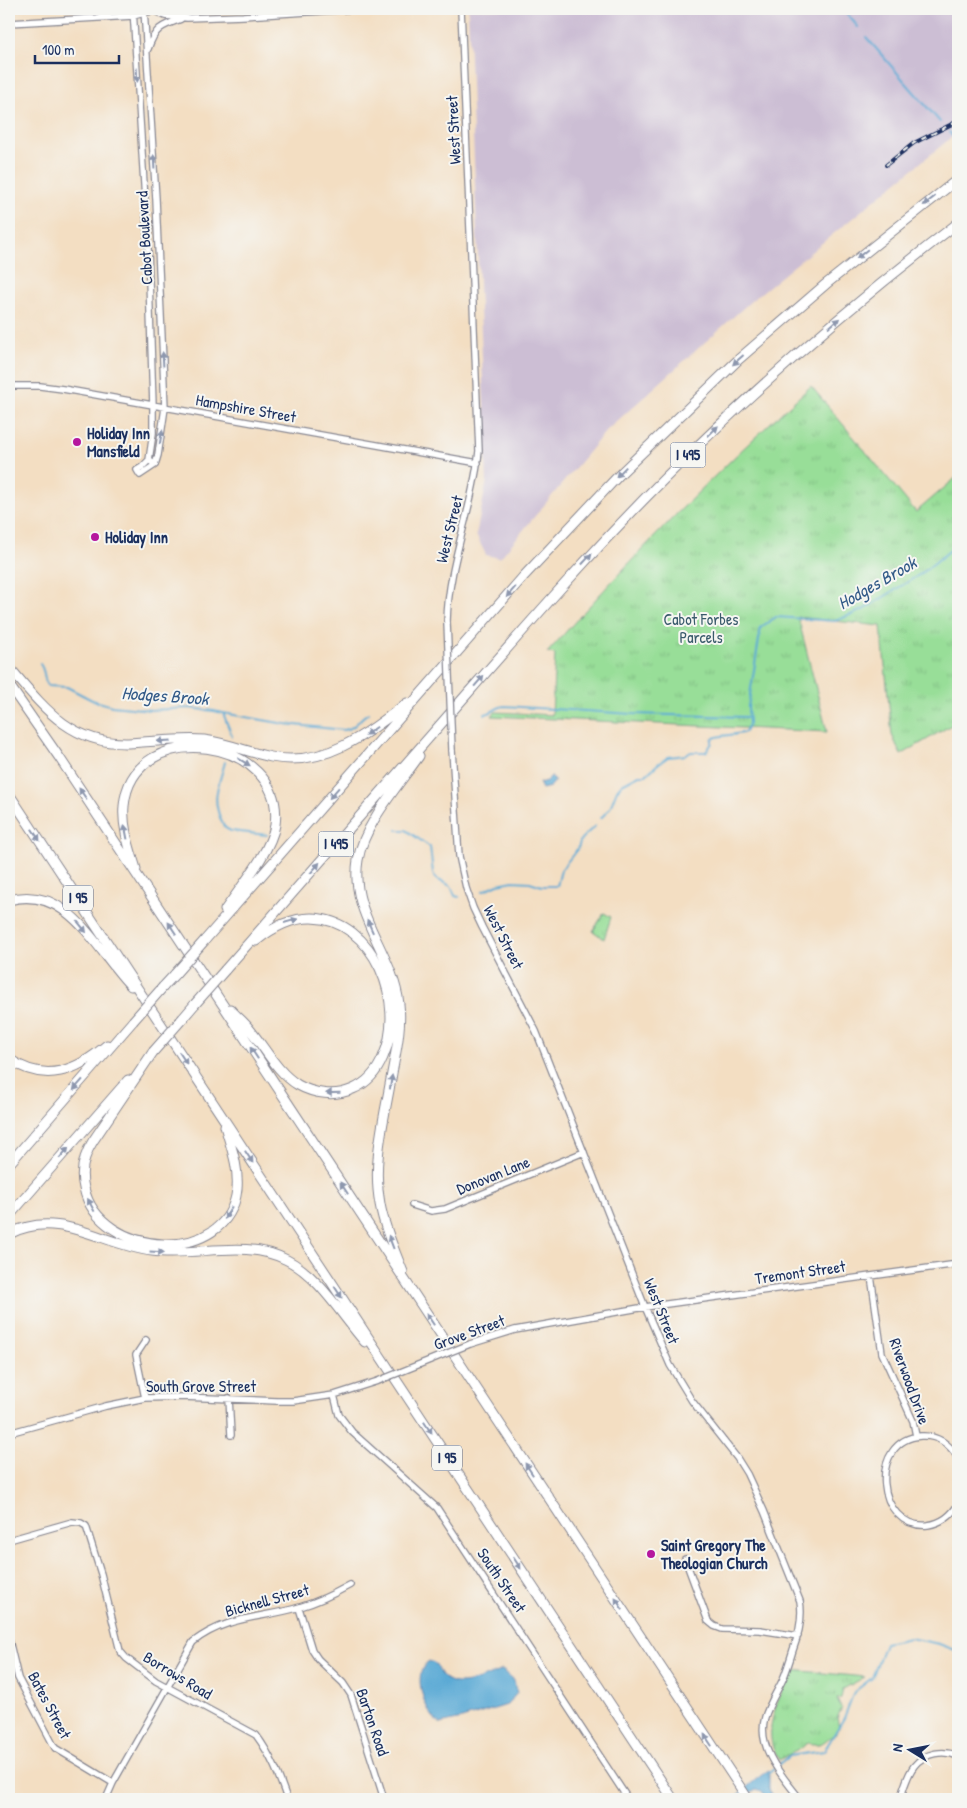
<svg xmlns="http://www.w3.org/2000/svg" width="967" height="1808" font-family="'Patrick Hand',sans-serif">
	<defs>
		<pattern id="park-tufts" width="24" height="20" patternUnits="userSpaceOnUse" patternTransform="scale(1.25)"><rect width="24" height="20" fill="#98de98"/><path d="M3 7l-1-3M5 7V3M7 7l1-3M15 17l-1-3M17 17v-4M19 17l1-3" fill="none" stroke="#82bf85"/></pattern>
	</defs>
	<rect width="100%" height="100%" fill="#f6f6f2"/>
	<filter id="ink" filterUnits="userSpaceOnUse"><feTurbulence type="fractalNoise" baseFrequency=".02" numOctaves="2"/><feDisplacementMap in="SourceGraphic" scale="10" xChannelSelector="R" yChannelSelector="G"/><feConvolveMatrix kernelMatrix="1 2 1 2 8 2 1 2 1" color-interpolation-filters="sRGB"/></filter>
	<filter id="wash" filterUnits="userSpaceOnUse"><feTurbulence type="fractalNoise" baseFrequency=".0096" numOctaves="4" result="noise"/><feDisplacementMap in="SourceGraphic" scale="20" xChannelSelector="R" yChannelSelector="G"/><feGaussianBlur stdDeviation="1.12" result="paint"/><feColorMatrix in="noise" values="0 0 0 0 0 0 0 0 0 0 0 0 0 0 0 0 0 1.4 0 .05"/><feComposite in="paint" operator="in"/></filter>
	<g filter="url(#wash)">
		<rect width="100%" height="100%" fill="#f3dec2"/>
		<path fill="#ccbed4" d="M468,9H958V132L751,301L606,431L500,558L486,555L476,535L487,481Z"/>
		<path fill="url(#park-tufts)" stroke="#5a867b" d="M811,386L916,512L958,476V721L901,755L892,735L881,626L798,617L827,732L492,716L495,712L552,715L555,654L547,653C630,559 717,470 811,386Z
			M604,913L611,917L604,939L593,931Z
			M791,1670L865,1677L843,1689L841,1698L837,1699C842,1713 844,1703 837,1718L839,1728L837,1734C822,1739 827,1747 807,1743C799,1752 789,1753 779,1760C759,1731 780,1699 791,1670Z"/>
		<path fill="#5caad5" stroke="#3c6c9a" d="M551,776L555,781L550,787L542,789L539,783L546,781Z
			M429,1661C437,1663 438,1669 442,1675C455,1693 486,1676 502,1670C512,1676 515,1683 517,1693L507,1705L462,1719L440,1724C425,1713 410,1673 429,1661Z
			M769,1770V1788L772,1799H767L762,1791L756,1789L742,1799H732C739,1794 764,1772 769,1770Z"/>
		<g fill="none" stroke-linecap="round" stroke-linejoin="round">
			<path stroke="#5caad5" stroke-width="2" d="M843,9L858,27
				M866,37L940,122
				M949,132L956,140H958
				M40,664C46,672 43,680 48,686L67,687L92,700L112,706L151,710L189,708L214,711L223,713L232,736
				M223,713L285,724L344,730C356,729 359,717 369,713
				M485,714C493,713 497,706 505,706L633,714L747,717
				M225,762C219,785 211,797 221,820C223,826 225,829 231,831L267,835
				M601,818L610,808L617,790L622,784L639,775H646L658,764L668,757L686,755L691,752H706L712,743V739C720,734 735,736 745,732L749,724L748,707L761,627L776,617L835,621L863,610L922,573L958,544
				M397,830H406L430,847L433,873L436,879L451,886L455,896L459,897
				M483,891L498,884L513,881L530,882L542,886H557L561,870L578,848L581,839L595,826
				M769,1772L789,1756L824,1751L844,1718L854,1692L872,1678L885,1643L910,1638L939,1644L958,1651"/>
		</g>
	</g>
	<g filter="url(#ink)">
		<g fill="none" stroke-linecap="round" stroke-linejoin="round">
			<g stroke="#878690" stroke-width="8">
				<path id="minor" d="M133,9L148,248L153,406V433L149,460L142,467L137,470L140,475L155,465L149,460
					M144,9L156,199L165,408L158,455L155,465
					M151,9L165,16L187,18L243,16L355,9
					M9,23L133,16L160,9
					M148,49C155,28 161,26 181,19
					M9,386H40L63,389L478,463
					M447,622C448,563 473,509 479,451L461,9
					M452,750L459,856L466,888L473,908L482,927L536,1031L645,1307L670,1365L692,1401L737,1458L747,1474L764,1511L800,1601C803,1618 799,1634 793,1650C790,1660 787,1670 783,1679C777,1692 769,1704 765,1717C756,1748 783,1777 800,1799
					M412,1205L431,1211L445,1209L584,1152
					M871,1276L882,1353L913,1421L916,1436
					M470,1344L515,1330L645,1307L958,1264
					M334,1395L339,1415L352,1432L437,1508L628,1799
					M145,1398L136,1355L146,1340
					M229,1398L231,1435
					M9,1433L106,1406L145,1398L183,1397L277,1401H293L334,1395L378,1381
					M958,1458C950,1444 937,1435 921,1436C868,1439 875,1530 928,1525C941,1523 952,1515 958,1504
					M9,1540L72,1522L81,1523L86,1526L101,1574L120,1651L126,1658L156,1681L256,1735C271,1755 279,1776 287,1799
					M685,1559L708,1621L714,1626L722,1629L760,1630L798,1636
					M299,1608L312,1650L318,1659L343,1683L351,1695L384,1799
					M9,1640L18,1678L55,1748L113,1783
					M106,1799L113,1783L193,1642C228,1615 261,1619 300,1607C317,1602 334,1594 350,1585
					M900,1799C904,1788 907,1775 914,1766C925,1752 944,1750 958,1756"/>
			</g>
			<g stroke="#878690" stroke-width="11">
				<path id="highway" d="M9,667C43,707 70,744 128,743C154,742 179,738 204,740C227,743 248,752 271,757C324,768 368,733 407,703
					M9,685L59,757L748,1799
					M9,794L673,1799
					M136,869C130,849 122,827 124,806C132,715 287,737 275,825C271,851 240,888 225,910
					M9,900C69,884 96,950 131,986
					M205,940L523,577L622,472L739,359L826,284L958,179
					M225,970C306,878 387,785 468,693C532,620 596,547 664,479C756,387 855,302 958,223
					M163,987L175,974
					M230,1009C235,1015 241,1019 246,1025C263,1044 276,1072 298,1085C314,1094 335,1097 353,1089C367,1083 377,1072 383,1057C407,1005 375,919 311,918C290,918 272,928 256,941
					M183,1018L195,1004
					M153,1052L93,1141C84,1155 80,1172 84,1188C99,1258 229,1267 237,1189C239,1167 231,1147 225,1126
					M9,1059C45,1084 77,1071 107,1045
					M9,1164L133,1021
					M9,1216L128,1080
					M9,1234C60,1208 102,1245 152,1251C197,1257 245,1238 287,1260C319,1276 342,1316 365,1342
					M403,1272C394,1249 384,1227 380,1204C372,1163 384,1120 391,1079C395,1055 402,1029 399,1004C393,953 349,913 358,860C364,824 398,786 419,756"/>
			</g>
			<use href="#minor" stroke="#fff" stroke-width="5.5"/>
			<use href="#highway" stroke="#fff" stroke-width="9"/>
			<g stroke="#1b2f5e" stroke-width="4">
				<path id="rail" d="M886,165L914,143L958,121"/>
			</g>
			<use href="#rail" stroke="#f6f6f2" stroke-width="2" stroke-dasharray="5.5" stroke-linecap="butt"/>
			<g stroke="#878690" stroke-width="8" stroke-linecap="butt">
				<path id="minor-bridge" d="M447,622L452,750
					M378,1381L470,1344"/>
			</g>
			<g stroke="#878690" stroke-width="11" stroke-linecap="butt">
				<path id="highway-bridge" d="M175,974L205,940
					M195,1004L225,970
					M133,1021L163,987
					M153,1052L183,1018"/>
			</g>
			<use href="#minor-bridge" stroke="#fff" stroke-width="5.5"/>
			<use href="#highway-bridge" stroke="#fff" stroke-width="9"/>
		</g>
		<defs><path id="oneway-solid" d="M-6-.8H1V-3.2L6.5 0L1 3.2V.8H-6Z" transform="scale(1.25)"/></defs>
		<g fill="#8d97ae">
			<use href="#oneway-solid" transform="translate(137 75) rotate(87)"/>
			<use href="#oneway-solid" transform="translate(154 162) rotate(-93)"/>
			<use href="#oneway-solid" transform="translate(929 201) rotate(142)"/>
			<use href="#oneway-solid" transform="translate(862 254) rotate(141)"/>
			<use href="#oneway-solid" transform="translate(834 323) rotate(-41)"/>
			<use href="#oneway-solid" transform="translate(163 359) rotate(-93)"/>
			<use href="#oneway-solid" transform="translate(738 360) rotate(138)"/>
			<use href="#oneway-solid" transform="translate(713 431) rotate(-44)"/>
			<use href="#oneway-solid" transform="translate(161 437) rotate(-80)"/>
			<use href="#oneway-solid" transform="translate(621 472) rotate(134)"/>
			<use href="#oneway-solid" transform="translate(587 559) rotate(-47)"/>
			<use href="#oneway-solid" transform="translate(511 592) rotate(131)"/>
			<use href="#oneway-solid" transform="translate(479 681) rotate(-49)"/>
			<use href="#oneway-solid" transform="translate(371 731) rotate(145)"/>
			<use href="#oneway-solid" transform="translate(164 741) rotate(177)"/>
			<use href="#oneway-solid" transform="translate(244 762) rotate(31)"/>
			<use href="#oneway-solid" transform="translate(334 793) rotate(131)"/>
			<use href="#oneway-solid" transform="translate(83 794) rotate(-124)"/>
			<use href="#oneway-solid" transform="translate(126 832) rotate(-101)"/>
			<use href="#oneway-solid" transform="translate(36 835) rotate(57)"/>
			<use href="#oneway-solid" transform="translate(315 868) rotate(-49)"/>
			<use href="#oneway-solid" transform="translate(291 921) rotate(-16)"/>
			<use href="#oneway-solid" transform="translate(370 926) rotate(-114)"/>
			<use href="#oneway-solid" transform="translate(82 927) rotate(51)"/>
			<use href="#oneway-solid" transform="translate(172 928) rotate(-123)"/>
			<use href="#oneway-solid" transform="translate(254 1053) rotate(-123)"/>
			<use href="#oneway-solid" transform="translate(183 1058) rotate(57)"/>
			<use href="#oneway-solid" transform="translate(391 1082) rotate(-81)"/>
			<use href="#oneway-solid" transform="translate(78 1085) rotate(131)"/>
			<use href="#oneway-solid" transform="translate(333 1093) rotate(179)"/>
			<use href="#oneway-solid" transform="translate(64 1153) rotate(-49)"/>
			<use href="#oneway-solid" transform="translate(249 1157) rotate(57)"/>
			<use href="#oneway-solid" transform="translate(344 1188) rotate(-123)"/>
			<use href="#oneway-solid" transform="translate(91 1205) rotate(-118)"/>
			<use href="#oneway-solid" transform="translate(228 1213) rotate(120)"/>
			<use href="#oneway-solid" transform="translate(391 1242) rotate(-111)"/>
			<use href="#oneway-solid" transform="translate(157 1252) rotate(4)"/>
			<use href="#oneway-solid" transform="translate(338 1292) rotate(57)"/>
			<use href="#oneway-solid" transform="translate(430 1319) rotate(-123)"/>
			<use href="#oneway-solid" transform="translate(428 1428) rotate(57)"/>
			<use href="#oneway-solid" transform="translate(529 1469) rotate(-123)"/>
			<use href="#oneway-solid" transform="translate(517 1563) rotate(57)"/>
			<use href="#oneway-solid" transform="translate(619 1604) rotate(-123)"/>
			<use href="#oneway-solid" transform="translate(708 1740) rotate(-123)"/>
		</g>
	</g>
	<g fill="#b5179e" stroke="#f6f6f2" stroke-width="2">
		<circle cx="77" cy="442" r="5"/>
		<circle cx="95" cy="537" r="5"/>
		<circle cx="651" cy="1554" r="5"/>
	</g>
	<g text-anchor="middle" stroke-width="4" stroke-linejoin="round" paint-order="stroke">
		<g fill="#f6f6f2" stroke="#5d6b8a" stroke-width="1">
			<rect x="670.5" y="442.5" width="35" height="25" rx="4"/>
			<rect x="318.5" y="831.5" width="35" height="25" rx="4"/>
			<rect x="63" y="885.5" width="30" height="25" rx="4"/>
			<rect x="432" y="1445.5" width="30" height="25" rx="4"/>
		</g>
		<g font-size="15" font-weight="bold" fill="#1b2f5e">
			<text x="688" y="460">I 495</text>
			<text x="336" y="849">I 495</text>
			<text x="78" y="903">I 95</text>
			<text x="447" y="1463">I 95</text>
		</g>
		<g font-size="16" fill="#1b2f5e" stroke="#f6f6f2">
			<text transform="translate(453 130) rotate(-93)" y="6">West Street</text>
			<text transform="translate(144 238) rotate(-93)" y="6">Cabot Boulevard</text>
			<text transform="translate(246 408) rotate(10)" y="6">Hampshire Street</text>
			<text transform="translate(449 529) rotate(-76)" y="6">West Street</text>
			<text transform="translate(504 937) rotate(63)" y="6">West Street</text>
			<text transform="translate(493 1175) rotate(-22)" y="6">Donovan Lane</text>
			<text transform="translate(800 1272) rotate(-8)" y="6">Tremont Street</text>
			<text transform="translate(662 1311) rotate(68)" y="6">West Street</text>
			<text transform="translate(469 1332) rotate(-20)" y="6">Grove Street</text>
			<text transform="translate(910 1381) rotate(70)" y="6">Riverwood Drive</text>
			<text x="201" y="1392">South Grove Street</text>
			<text transform="translate(502 1580) rotate(56)" y="6">South Street</text>
			<text transform="translate(267 1600) rotate(-15)" y="6">Bicknell Street</text>
			<text transform="translate(178 1675) rotate(31)" y="6">Borrows Road</text>
			<text transform="translate(50 1705) rotate(62)" y="6">Bates Street</text>
			<text transform="translate(373 1722) rotate(71)" y="6">Barton Road</text>
		</g>
		<g font-size="16" font-weight="bold" fill="#1b2f5e" stroke="#f6f6f2" text-anchor="start">
			<text x="87" y="439">Holiday Inn<tspan x="87" dy="18">Mansfield</tspan></text>
			<text x="105" y="543">Holiday Inn</text>
			<text x="661" y="1551">Saint Gregory The<tspan x="661" dy="18">Theologian Church</tspan></text>
		</g>
		<g font-size="16" fill="#3a5b6c" stroke="#f6f6f2">
			<text x="701" y="625">Cabot Forbes<tspan x="701" dy="18">Parcels</tspan></text>
		</g>
		<g font-size="18" font-style="italic" fill="#325a88" stroke="#f6f6f2">
			<text transform="translate(877 583) rotate(-30)" y="6">Hodges Brook</text>
			<text transform="translate(165 696) rotate(4)" y="6">Hodges Brook</text>
		</g>
	</g>
	<rect width="967" height="1808" fill="none" stroke="#f6f6f2" stroke-width="30"/>
	<g transform="translate(910 1750) rotate(280)" stroke="#f6f6f2" stroke-width="4" paint-order="stroke">
	<path d="M0-4L9 19L0 12L-9 19Z" fill="#1b2f5e"/>
	<text y="-8" font-size="14" font-weight="bold" text-anchor="middle" fill="#1b2f5e">N</text>
	</g>
	<path d="M35 55v8h84v-8" fill="none" stroke="#1b2f5e" stroke-width="2.5"/>
	<text x="42" y="55" font-size="15" fill="#1b2f5e" stroke="#f6f6f2" stroke-width="4" paint-order="stroke">100 m</text>
</svg>
